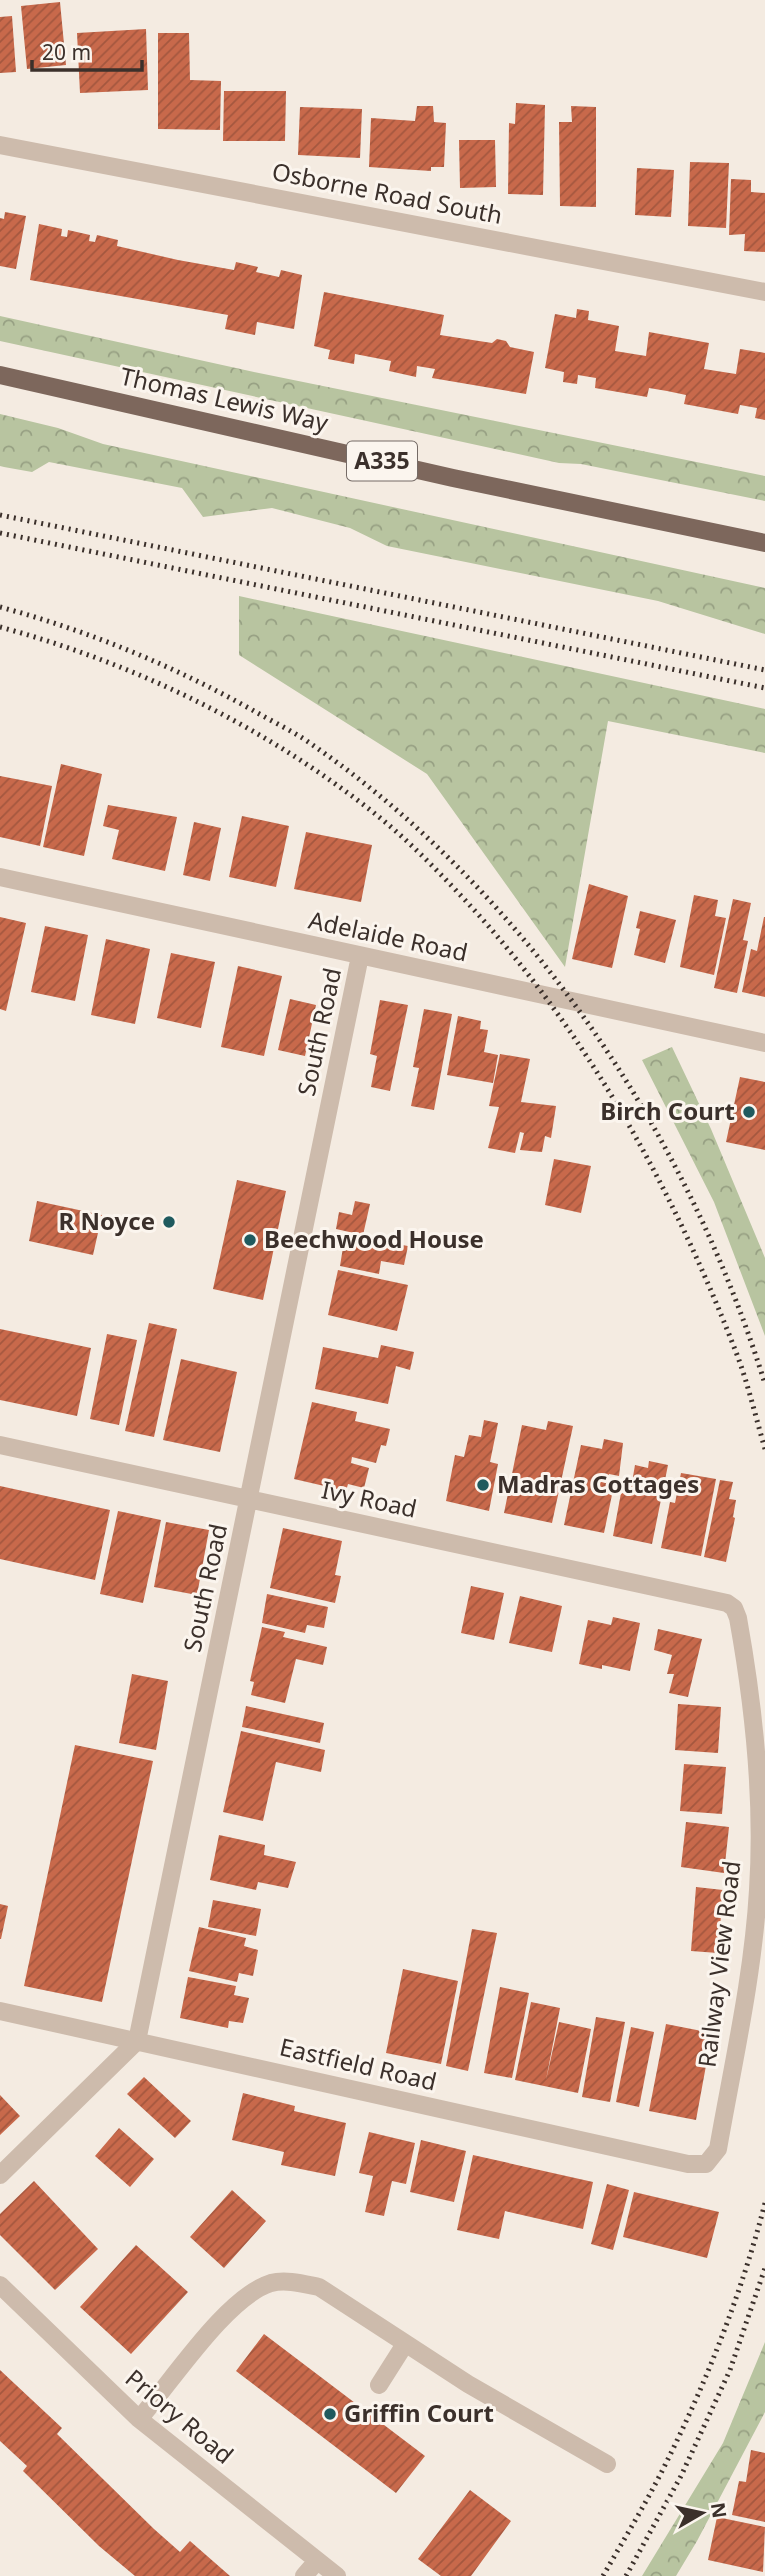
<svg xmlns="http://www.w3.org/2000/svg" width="765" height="2576" font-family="'Noto Sans',sans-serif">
	<defs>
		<pattern id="forest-crowns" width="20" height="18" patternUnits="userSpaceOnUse" patternTransform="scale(1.75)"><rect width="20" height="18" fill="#b8c4a0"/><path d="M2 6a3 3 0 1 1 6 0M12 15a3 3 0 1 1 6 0" fill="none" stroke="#97a083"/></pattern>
		<pattern id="building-hatch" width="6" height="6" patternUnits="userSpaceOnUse" patternTransform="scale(1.75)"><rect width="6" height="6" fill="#c8694b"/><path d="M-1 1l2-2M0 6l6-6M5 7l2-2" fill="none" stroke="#a4573f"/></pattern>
	</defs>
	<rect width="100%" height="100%" fill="#f4ebe1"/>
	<path fill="url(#forest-crowns)" d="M0,316L254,372L765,476V501L581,464L559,463L0,341Z
		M0,414L58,428L103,444L765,588V634L658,601L387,546L350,528L272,508L203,517L182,488L49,462L32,472L4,467L0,466Z
		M239,596L765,709V753L608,721L565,967L427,774L239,655Z
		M672,1047L711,1129L765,1258V1336L714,1202L642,1060Z
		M765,2342V2412L697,2541L676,2576H642L723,2443Z"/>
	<path fill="url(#building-hatch)" d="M60,2L66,65L27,69L21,6Z
		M12,16L16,72L0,73V17Z
		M146,29L148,90L80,93L77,33Z
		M158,33H189L190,80L221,81L220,130L158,129Z
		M224,91H286L285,141H223Z
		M516,103L545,105L543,195L508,194L509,123L515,124Z
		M417,106H433L434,122L446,123L444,167H431V171L369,167L371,118L415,121Z
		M571,106L596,107V207L560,206L559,122H572Z
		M300,107L362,109L360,158L298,155Z
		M459,140H495L496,187L460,188Z
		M690,162L729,163L726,228L688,226Z
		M637,168L674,170L671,217L635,215Z
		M731,179L751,180V192L765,193V252L744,251L745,234L729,235Z
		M5,212L26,216L16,269L0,266V218L4,219Z
		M39,224L62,229L61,236L67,237L68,230L90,235L89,241L95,242L97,235L118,240L117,246L178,260L234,270L236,262L258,267L256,272L279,277L281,270L302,275L294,329L257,322L255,335L225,329L228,315L30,280Z
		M324,292L444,315L440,335L492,343L497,339L506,341L510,347L534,352L526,394L432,378L435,369L417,366L416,377L389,371L391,361L355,354L354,364L328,359L330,350L314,346Z
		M577,309L589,311L588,320L619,326L615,351L646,356L649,332L709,343L704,369L736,374L740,349L765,353V420L755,418L757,408L740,405L738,414L684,404L686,395L667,391L649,388L647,397L595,388L596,378L578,375L577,384L563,382L564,372L545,368L555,314L576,318Z
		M61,764L102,774L84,856L43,847Z
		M0,776L52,786L40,846L0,837Z
		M108,805L177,817L165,871L112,859L119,830L103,826Z
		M242,816L289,826L276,887L229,877Z
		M194,822L221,828L210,881L183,875Z
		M306,832L372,845L361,902L294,889Z
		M589,884L628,896L612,968L572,959Z
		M694,895L718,900L715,916L726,918L714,975L680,967Z
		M733,899L751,903L743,940L748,941L737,993L714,988Z
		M640,911L676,920L665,963L634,955L640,929L636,928Z
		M0,917L26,923L6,1011L0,1009Z
		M764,917H765V997L742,992L751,949L757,951Z
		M45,926L88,935L75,1001L31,992Z
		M106,939L150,949L135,1024L91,1015Z
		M171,953L215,962L201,1028L157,1018Z
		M238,966L282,976L264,1056L221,1047Z
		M290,999L316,1005L305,1056L278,1050Z
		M380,1000L408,1005L390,1091L371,1087L377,1056L370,1054Z
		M424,1009L452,1014L434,1110L411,1106L419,1068L413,1067Z
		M458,1016L481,1021L480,1029L488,1030L484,1052L498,1055L493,1083L447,1075Z
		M500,1054L530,1059L521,1102L556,1106L551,1138L545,1136L542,1152L520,1150L524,1133L520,1132L515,1153L488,1148L499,1107L489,1106Z
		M740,1077L765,1082V1150L726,1142Z
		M554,1159L591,1166L581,1213L545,1205Z
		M237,1180L286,1191L263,1300L213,1289Z
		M37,1201L102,1215L93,1255L29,1241Z
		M355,1201L370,1204L363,1235L336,1229L339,1212L352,1215Z
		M345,1235L408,1246L404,1265L381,1261L379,1274L340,1266Z
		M338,1270L408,1285L397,1331L328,1315Z
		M149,1323L177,1329L154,1437L125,1431Z
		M0,1329L91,1348L77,1416L0,1400Z
		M107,1334L137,1340L119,1425L90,1419Z
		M381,1345L414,1352L410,1370L396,1366L388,1404L315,1389L323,1347L378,1358Z
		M181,1359L237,1372L220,1452L163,1440Z
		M312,1402L357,1412L355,1421L390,1429L386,1446L381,1445L376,1463L352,1457L351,1463L369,1468L364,1488L348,1484L346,1491L294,1479Z
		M484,1420L498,1423L490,1462L498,1464L489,1511L446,1501L455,1455L464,1457L469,1435L481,1437Z
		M548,1421L573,1426L552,1523L504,1513L522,1425L546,1430Z
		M604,1439L623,1443L619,1476L609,1474L606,1489L613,1490L604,1533L564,1525L581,1445L602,1449Z
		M649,1461L668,1465L652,1544L613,1536L621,1493L630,1494L635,1465L648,1468Z
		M681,1473L716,1479L701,1556L661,1548L670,1502L675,1503Z
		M720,1480L733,1482L729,1499L736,1500L733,1517L735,1518L726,1562L704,1557Z
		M0,1486L110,1510L95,1580L0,1559Z
		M118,1511L161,1520L143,1603L100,1594Z
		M166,1522L209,1530L197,1595L154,1587Z
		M283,1528L342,1541L335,1575L341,1576L335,1603L270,1588Z
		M471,1586L504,1593L494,1640L461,1633Z
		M267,1594L328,1607L324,1628L307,1625L305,1633L262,1623Z
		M520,1596L562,1606L552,1652L509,1643Z
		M613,1617L640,1623L630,1671L602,1665V1669L579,1664L588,1620L611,1625Z
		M262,1627L285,1632L283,1637L327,1647L323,1665L296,1659L285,1703L251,1695L254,1682L250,1681Z
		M658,1629L702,1639L688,1697L669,1693L674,1674H667L672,1655L654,1650Z
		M132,1674L168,1681L156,1750L119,1743Z
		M678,1704L721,1707L718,1753L675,1750Z
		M246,1706L324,1723L320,1743L242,1727Z
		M241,1731L325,1750L321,1772L276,1762L263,1821L223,1812Z
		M75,1745L153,1761L102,2002L24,1986Z
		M684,1764L726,1767L722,1814L680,1811Z
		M686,1822L729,1827L724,1873L681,1867Z
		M219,1835L265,1845L264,1855L296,1862L288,1888L258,1882L256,1890L210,1880Z
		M696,1887L723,1890L718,1953L691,1951Z
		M213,1900L261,1909L256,1936L208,1927Z
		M0,1904L8,1906L1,1939H0Z
		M199,1927L246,1938L244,1946L258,1950L253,1976L239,1973L237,1982L189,1971Z
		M472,1929L497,1933L468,2071L446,2066Z
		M403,1969L458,1981L441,2064L386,2053Z
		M188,1977L236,1986L234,1995L249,1998L243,2023L229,2021L228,2028L180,2018Z
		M500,1987L529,1993L512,2078L484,2073Z
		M531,2002L560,2008L546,2080L559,2022L591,2029L578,2093L515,2080Z
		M596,2017L625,2022L610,2102L582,2097Z
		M666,2024L712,2033L696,2120L649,2111Z
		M631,2027L654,2032L639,2107L616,2102Z
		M144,2077L191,2121L175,2138L127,2094Z
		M243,2093L295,2106L294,2111L346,2123L335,2176L281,2165L284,2152L232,2140Z
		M0,2095L20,2116L0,2135Z
		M119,2128L154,2159L130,2187L95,2156Z
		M369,2132L415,2143L406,2184L392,2181L384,2216L365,2212L373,2176L359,2173Z
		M421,2140L466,2151L454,2202L410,2192Z
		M473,2155L593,2182L583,2229L505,2211L499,2239L457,2230Z
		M34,2181L98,2249L55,2290L0,2235V2214Z
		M607,2184L629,2190L613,2250L591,2244Z
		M232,2190L266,2221L224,2268L190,2237Z
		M634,2192L719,2212L707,2258L623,2237Z
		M136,2245L188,2292L131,2354L80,2307Z
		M264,2334L425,2456L396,2493L236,2371Z
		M0,2370L62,2428L57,2434L154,2529L180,2552L190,2541L230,2576H135L99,2546L23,2471L27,2466L0,2441Z
		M751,2450L765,2453V2522L732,2515L739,2481L746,2482Z
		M470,2490L511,2521L471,2576H441L418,2559Z
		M717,2517L765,2527L763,2572L708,2560Z"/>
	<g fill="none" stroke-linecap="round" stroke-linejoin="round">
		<path stroke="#cdbbac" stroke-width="18" d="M0,145L765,292
			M0,877L765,1043
			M0,1445L727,1603L734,1608L738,1618C754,1707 764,1799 758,1890C753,1977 733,2063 718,2149L706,2164H688L0,2011
			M0,2175L137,2041L360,956
			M0,2285L139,2419L337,2576
			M379,2385L405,2344
			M139,2419C171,2383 226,2297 271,2283C286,2279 304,2284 319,2287L468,2384L607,2464
			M304,2576L317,2561"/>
		<path stroke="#7d675c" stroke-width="18" d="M0,375L453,478L765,543"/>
		<path stroke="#3b302b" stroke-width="5" stroke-dasharray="2 5" stroke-linecap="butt" d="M0,515L765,670
			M0,533L765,688
			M0,607C89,631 174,666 254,711C270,720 288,729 304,739C524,888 687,1132 765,1384
			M0,627C133,663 260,724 369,809C408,839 443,876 476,912C590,1039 672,1188 734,1347C747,1379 755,1415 765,1449
			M603,2576C624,2539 647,2502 666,2463C707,2381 742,2292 765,2203
			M626,2576L681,2476L730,2370L765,2268"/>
	</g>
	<g fill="#1f5a5e" stroke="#fbf5ee" stroke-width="2.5">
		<circle cx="749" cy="1112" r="7"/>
		<circle cx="169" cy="1222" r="7"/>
		<circle cx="250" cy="1240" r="7"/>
		<circle cx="483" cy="1485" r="7"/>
		<circle cx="330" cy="2414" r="7"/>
	</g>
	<g text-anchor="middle" stroke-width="6" stroke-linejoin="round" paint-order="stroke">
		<rect fill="#fbf5ee" stroke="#756b66" stroke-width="2" x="347" y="441.5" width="70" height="39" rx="5"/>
		<g font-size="23" font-weight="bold" fill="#3b302b">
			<text x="382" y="469">A335</text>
		</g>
		<g font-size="24" fill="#3b302b" stroke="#fbf5ee">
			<text transform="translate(387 194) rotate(11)" y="8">Osborne Road South</text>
			<text transform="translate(224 400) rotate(13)" y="8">Thomas Lewis Way</text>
			<text transform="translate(388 937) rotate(12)" y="8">Adelaide Road</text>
			<text transform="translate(320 1032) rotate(-78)" y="8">South Road</text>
			<text transform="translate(369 1500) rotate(12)" y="8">Ivy Road</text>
			<text transform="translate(206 1588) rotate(-78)" y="8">South Road</text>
			<text transform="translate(720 1964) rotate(-83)" y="8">Railway View Road</text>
			<text transform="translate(358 2065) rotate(13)" y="8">Eastfield Road</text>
			<text transform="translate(179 2417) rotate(40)" y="8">Priory Road</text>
		</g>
		<g font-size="24" font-weight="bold" fill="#3b302b" stroke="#fbf5ee" text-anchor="start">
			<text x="735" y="1120" text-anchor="end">Birch Court</text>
			<text x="155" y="1230" text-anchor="end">R Noyce</text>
			<text x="264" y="1248">Beechwood House</text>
			<text x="497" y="1493">Madras Cottages</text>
			<text x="344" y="2422">Griffin Court</text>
		</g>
	</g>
	<g transform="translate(702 2513) rotate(81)" stroke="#fbf5ee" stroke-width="5" paint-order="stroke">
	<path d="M0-5L12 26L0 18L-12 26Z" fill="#3b302b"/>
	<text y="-10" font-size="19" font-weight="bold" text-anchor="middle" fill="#3b302b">N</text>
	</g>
	<path d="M32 60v10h110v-10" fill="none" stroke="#3b302b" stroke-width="3.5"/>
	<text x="42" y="60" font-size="21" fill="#3b302b" stroke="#fbf5ee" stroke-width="5" paint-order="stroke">20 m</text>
</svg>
